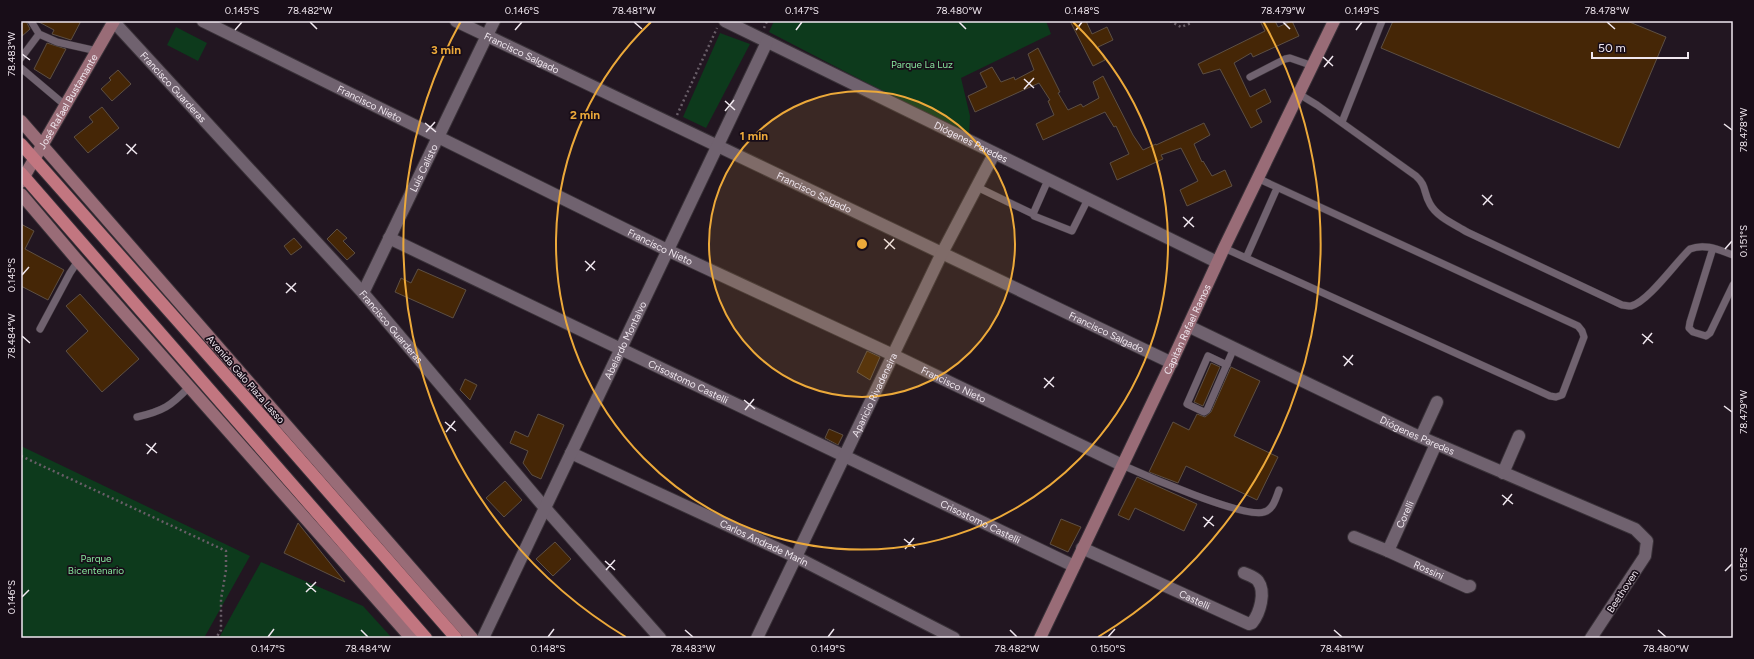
<svg xmlns="http://www.w3.org/2000/svg" width="1754" height="659" font-family="Figtree,sans-serif">
	<rect width="100%" height="100%" fill="#221621"/>
	<path fill="#0d3a1c" d="M774,21H1046L1051,34L961,78L970,116L969,136L769,32Z
		M176,27L207,43L198,61L167,45Z
		M720,33L750,44L706,128L683,117Z
		M21,446L250,556L204,638H21Z
		M261,562L363,606L392,638H219Z"/>
	<path fill="#452606" stroke="#5d4f43" d="M21,21H26L30,29L21,37Z
		M37,21H81L71,40L52,34L54,30Z
		M1070,21H1086L1092,34L1107,27L1113,40L1098,47L1105,60L1093,66Z
		M1260,21H1275L1278,27L1292,21L1299,36L1253,57L1251,53L1234,63L1250,97L1265,89L1271,102L1256,110L1262,122L1251,128L1220,69L1203,74L1198,64L1265,31Z
		M1393,21H1627L1666,37L1619,148L1381,48Z
		M47,43L66,49L50,79L34,69Z
		M1038,48L1060,92L1058,93L1068,110L1081,104L1083,107L1099,98L1093,82L1103,76L1133,135L1143,150L1156,144V145L1204,123L1210,135L1194,144L1202,162L1203,161L1212,176L1225,170L1232,186L1187,206L1180,190L1198,181L1181,148L1161,155L1163,159L1117,180L1110,163L1129,154L1116,126L1114,127L1105,112L1043,140L1036,124L1054,115L1048,101L1050,100L1039,83L975,112L968,96L987,87L980,73L992,67L1001,82L1014,77L1015,80L1034,70L1028,54Z
		M118,70L131,84L112,101L101,89L111,80L109,78Z
		M102,107L119,128L88,153L74,137L93,122L89,117Z
		M21,224L34,231L25,249L64,270L48,300L21,286Z
		M337,229L347,238L343,241L355,253L347,260L327,239Z
		M294,238L302,247L291,255L284,246Z
		M418,269L466,290L453,318L395,292L401,278L411,283Z
		M80,294L139,359L102,392L66,351L88,331L66,306Z
		M867,351L880,357L870,380L857,372Z
		M1211,363L1220,367L1203,406L1194,402Z
		M1231,367L1260,381L1234,436L1278,457L1257,500L1186,466L1178,483L1149,472L1173,422L1189,430L1197,414L1205,417L1211,412Z
		M465,379L477,385L470,400L460,390Z
		M538,414L564,425L541,479L532,475L523,463L528,451L510,443L515,431L528,437Z
		M829,429L843,435L838,445L825,438Z
		M1137,477L1197,504L1184,531L1135,508L1129,520L1118,515Z
		M505,481L522,500L504,517L486,498Z
		M1061,519L1081,527L1068,552L1050,544Z
		M298,523L345,582L284,553Z
		M555,542L571,559L553,576L536,559Z"/>
	<g fill="none" stroke-linecap="round" stroke-linejoin="round">
		<g stroke="#393138" stroke-width="8">
			<path id="lane" d="M31,21L39,34L57,42L97,51
				M21,58L39,34
				M21,68L66,106
				M1250,77L1285,59L1290,58L1313,66
				M1299,94L1317,105L1416,176C1427,186 1423,192 1430,204C1437,217 1454,224 1467,232L1622,305C1624,305 1628,306 1631,306C1648,302 1676,262 1690,249C1705,243 1719,250 1733,255
				M1342,122L1382,21
				M1048,180L1033,214L1034,216L1072,231L1088,199
				M977,187L1033,214
				M1224,248L1550,396L1556,397L1562,395L1584,337L1582,331L1578,326L1257,178
				M1713,248L1690,322L1689,328L1693,332L1706,336L1710,333L1733,285
				M1246,258L1277,188
				M40,329L70,273L78,261
				M1227,365L1208,356L1187,404L1204,412L1207,410L1234,348
				M137,417C163,411 171,406 189,387
				M1122,465C1144,475 1245,519 1264,512C1273,510 1276,498 1279,490"/>
		</g>
		<g stroke="#393138" stroke-width="14">
			<g id="street">
				<path id="s1" d="M203,21L667,250L893,355L1122,465"/>
				<path id="s2" d="M456,21L1172,363"/>
				<path id="s3" d="M725,21L1217,262"/>
				<path id="s4" d="M114,22L363,293L545,508L660,638"/>
				<path id="s5" d="M389,238L1074,566"/>
				<path id="s6" d="M363,293L494,21"/>
				<path id="s7" d="M1188,326L1411,433L1635,529L1647,541L1645,556L1591,638"/>
				<path d="M1421,437L1437,402"/>
				<path id="s8" d="M571,453L796,557L954,638"/>
				<path d="M1503,473L1519,436"/>
				<path id="s9" d="M1354,537L1388,551L1436,444"/>
				<path id="s10" d="M1082,548L1249,624L1252,623C1260,613 1266,592 1258,581C1255,577 1248,575 1244,573"/>
				<path id="s11" d="M1388,551L1467,587L1470,586"/>
				<path id="s12" d="M483,638L767,42"/>
				<path id="s13" d="M757,638L942,253L994,154"/>
			</g>
		</g>
		<g stroke="#393138" stroke-width="14">
			<g id="secondary">
				<path d="M21,121L472,638"/>
				<path id="s14" d="M21,182L114,21"/>
				<path d="M21,194L78,261L411,638"/>
				<path id="s15" d="M1040,638L1167,372L1224,248L1334,21"/>
			</g>
		</g>
		<g stroke="#393138" stroke-width="14">
			<path id="primary" d="M21,144L269,424L456,638
				M21,173L426,638"/>
		</g>
		<path stroke="#695e68" stroke-width="2.5" stroke-dasharray="2 3" stroke-linecap="butt" d="M1170,21L1181,27L1191,23V21
			M764,28L767,21
			M677,115L717,28
			M21,456L226,551V570L221,599V630L216,638"/>
		<use href="#lane" stroke="#70626f" stroke-width="7"/>
		<use href="#street" stroke="#70626f" stroke-width="12"/>
		<use href="#secondary" stroke="#996c77" stroke-width="12"/>
		<use href="#primary" stroke="#c27680" stroke-width="12"/>
	</g>
	<path fill="none" stroke="#f0e7ef" stroke-width="1.5" d="M310,22L317,29M634,22L642,29M959,22L966,29M1283,22L1290,29M1607,22L1615,29M235,30L242,22M515,30L522,22M796,30L802,22M1076,30L1082,22M1356,30L1362,22M22,54L30,60M1323,57L1333,66M1324,67L1333,56M1024,79L1034,88M1024,89L1034,78M725,101L735,110M725,111L734,100M425,123L436,132M1724,124L1732,130M426,132L435,122M126,144L137,154M127,154L136,144M1482,195L1493,205M1483,205L1492,195M1183,217L1194,227M1184,227L1193,217M884,239L895,249M885,249L894,239M1725,249L1732,241M585,261L595,270M586,271L595,261M22,275L29,267M286,283L296,292M286,293L296,283M1642,334L1653,343M22,336L30,343M1643,344L1652,333M1343,356L1353,365M1344,366L1353,355M1044,378L1054,387M1044,388L1054,377M744,400L755,409M1724,406L1732,412M745,410L754,399M445,422L456,431M446,432L455,421M146,444L157,453M147,454L156,443M1502,495L1513,504M1503,505L1512,494M1203,517L1214,526M1204,527L1213,516M904,539L915,548M905,549L914,538M605,561L615,570M606,570L615,560M1725,571L1732,564M306,583L316,592M306,592L316,582M22,597L29,590M361,630L368,637M685,630L693,637M1010,630L1017,637M1334,630L1342,637M1658,630L1666,637M268,637L274,629M548,637L554,629M828,637L834,629M1108,637L1115,629"/>
	<circle cx="862" cy="244" r="153" fill="#eca93a" fill-opacity=".12"/>
	<g fill="none" stroke="#eca93a" stroke-width="2">
		<circle cx="862" cy="244" r="153"/>
		<path d="M1073 22A306 306 0 1 1 651 22"/>
		<path d="M626 637A459 459 0 0 1 461 21M1263 21A459 459 0 0 1 1098 637"/>
	</g>
	<g text-anchor="middle" stroke-width="3.5" stroke-linejoin="round" paint-order="stroke">
		<g font-size="10" fill="#f0e7ef" stroke="#180d18">
			<text dy="4" stroke="none"><textPath href="#s2" startOffset="73">Francisco Salgado</textPath></text>
			<text dy="4" stroke="none"><textPath href="#s4" startOffset="88">Francisco Guarderas</textPath></text>
			<text dy="4" stroke="none"><textPath href="#s14" startOffset="93">José Rafael Bustamante</textPath></text>
			<text dy="4" stroke="none"><textPath href="#s1" startOffset="186">Francisco Nieto</textPath></text>
			<text dy="4" stroke="none"><textPath href="#s3" startOffset="274">Diógenes Paredes</textPath></text>
			<text dy="4" stroke="none"><textPath href="#s6" startOffset="139">Luis Calisto</textPath></text>
			<text dy="4" stroke="none"><textPath href="#s2" startOffset="397">Francisco Salgado</textPath></text>
			<text dy="4" stroke="none"><textPath href="#s1" startOffset="510">Francisco Nieto</textPath></text>
			<text dy="4" stroke="none"><textPath href="#s4" startOffset="412">Francisco Guarderas</textPath></text>
			<text dy="4" stroke="none"><textPath href="#s15" startOffset="342">Capitan Rafael Ramos</textPath></text>
			<text dy="4" stroke="none"><textPath href="#s2" startOffset="721">Francisco Salgado</textPath></text>
			<text dy="4" stroke="none"><textPath href="#s12" startOffset="330">Abelardo Montalvo</textPath></text>
			<text transform="translate(246 379) rotate(49)" y="4">Avenida Galo Plaza Lasso</text>
			<text dy="4" stroke="none"><textPath href="#s5" startOffset="332">Crisostomo Castelli</textPath></text>
			<text dy="4" stroke="none"><textPath href="#s1" startOffset="834">Francisco Nieto</textPath></text>
			<text dy="4" stroke="none"><textPath href="#s13" startOffset="270">Aparicio Rivadeneira</textPath></text>
			<text dy="4" stroke="none"><textPath href="#s7" startOffset="254">Diógenes Paredes</textPath></text>
			<text dy="4" stroke="none"><textPath href="#s9" startOffset="77">Corelli</textPath></text>
			<text dy="4" stroke="none"><textPath href="#s5" startOffset="656">Crisostomo Castelli</textPath></text>
			<text dy="4" stroke="none"><textPath href="#s8" startOffset="213">Carlos Andrade Marín</textPath></text>
			<text dy="4" stroke="none"><textPath href="#s11" startOffset="45">Rossini</textPath></text>
			<text transform="translate(1622 591) rotate(-57)" y="4">Beethoven</text>
			<text dy="4" stroke="none"><textPath href="#s10" startOffset="124">Castelli</textPath></text>
		</g>
		<g font-size="10" fill="#86e59d" stroke="#180d18">
			<text x="922" y="68">Parque La Luz</text>
			<text x="96" y="562">Parque<tspan x="96" dy="12">Bicentenario</tspan></text>
		</g>
	</g>
	<circle cx="862" cy="244" r="6" fill="#eca93a" stroke="#180d18" stroke-width="2"/>
	<g font-size="12" text-anchor="middle" font-weight="bold" fill="#eca93a" stroke="#180d18" stroke-width="3.5" stroke-linejoin="round" paint-order="stroke">
		<text x="446" y="54">3 min</text>
		<text x="585" y="119">2 min</text>
		<text x="754" y="140">1 min</text>
	</g>
	<rect width="1754" height="659" fill="none" stroke="#180d18" stroke-width="44"/>
	<path d="M1592 52v6h96v-6" fill="none" stroke="#f0e7ef" stroke-width="2"/>
	<text x="1598" y="52" font-size="12" fill="#f0e7ef" stroke="#180d18" stroke-width="3" paint-order="stroke">50 m</text>
	<rect x="22" y="22" width="1710" height="615" fill="none" stroke="#f0e7ef" stroke-width="1.5"/>
	<g font-size="10" text-anchor="middle" fill="#f0e7ef">
		<text x="242" y="14">0.145°S</text>
		<text x="310" y="14">78.482°W</text>
		<text x="522" y="14">0.146°S</text>
		<text x="634" y="14">78.481°W</text>
		<text x="802" y="14">0.147°S</text>
		<text x="959" y="14">78.480°W</text>
		<text x="1082" y="14">0.148°S</text>
		<text x="1283" y="14">78.479°W</text>
		<text x="1362" y="14">0.149°S</text>
		<text x="1607" y="14">78.478°W</text>
		<text transform="translate(11 54) rotate(-90)" y="4">78.483°W</text>
		<text transform="translate(1743 130) rotate(-90)" y="4">78.478°W</text>
		<text transform="translate(1743 241) rotate(-90)" y="4">0.151°S</text>
		<text transform="translate(11 275) rotate(-90)" y="4">0.145°S</text>
		<text transform="translate(11 336) rotate(-90)" y="4">78.484°W</text>
		<text transform="translate(1743 412) rotate(-90)" y="4">78.479°W</text>
		<text transform="translate(1743 564) rotate(-90)" y="4">0.152°S</text>
		<text transform="translate(11 597) rotate(-90)" y="4">0.146°S</text>
		<text x="268" y="652">0.147°S</text>
		<text x="368" y="652">78.484°W</text>
		<text x="548" y="652">0.148°S</text>
		<text x="693" y="652">78.483°W</text>
		<text x="828" y="652">0.149°S</text>
		<text x="1017" y="652">78.482°W</text>
		<text x="1108" y="652">0.150°S</text>
		<text x="1342" y="652">78.481°W</text>
		<text x="1666" y="652">78.480°W</text>
	</g>
</svg>
